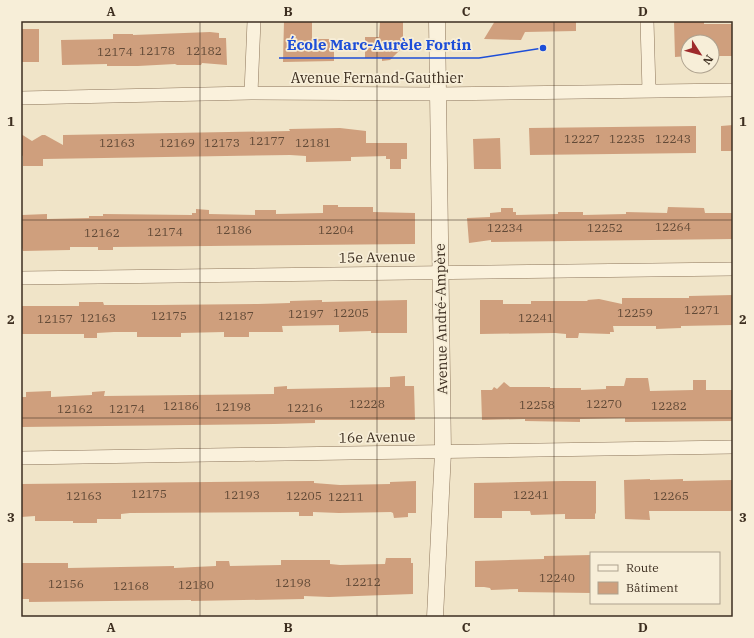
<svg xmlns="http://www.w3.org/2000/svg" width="754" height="638" font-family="'IBM Plex Serif',serif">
	<rect width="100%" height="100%" fill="#f0e4c8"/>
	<path fill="#cf9f7d" d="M284,21H312V39H334V61L283,62Z
		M382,21H403V47L390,60L382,61V58H365V37H379L380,22Z
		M495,21H576V31L525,32L521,40L484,39Z
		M674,21H704V24H733V56H714V42H688V56L675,57Z
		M21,29H39V62H21Z
		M210,32L219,33V38H226L227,65L202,63L201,65H177L175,64L138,66H107V64L62,65L61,40L113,39V34H133V35Z
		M733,125V151H721V126Z
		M696,126V153L530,155L529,128Z
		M340,128L366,131V143H407V159H401V169H390V159H386V156L351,157V161L306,162V156L290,155L43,159V166H23V156L21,155V134L32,141L42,135H45L63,145V135L290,131L289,129Z
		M500,138L501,169H474L473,139Z
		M323,205H338V207H373V212L415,213V244L113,247V250H98V247H70V250L23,251L22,248V215L47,214V219L89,218V216H103V214L192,215V213H196V209L209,210V214L255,215V210H276V214L323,213Z
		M668,207L704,208L705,213H733V239L491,242V240L469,243L467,218L490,217V213L501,212V208H513V212H516V215L558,214V212H583V215L626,214V212L667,213Z
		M733,295V325L681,326V328L656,329V326H613L614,332H610V334L579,333L578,338H566V334L555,333L480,334V300H503V304H531V301H588L587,300L599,299L622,304V298H689V296Z
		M322,300V302L407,300V333H371V331L339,332V325L282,326L283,332H249V337H224V332L181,333V337H137V332H114L97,333V338H84V334H21V306H79V302H103L104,305H157L258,304L290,303V301Z
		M405,376V386H414L415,420H315V423L274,424L21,427V397H26V392L51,391V397L92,395V392L105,391L104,396L274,394V387L287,386V389L390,387V377Z
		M626,378H648L650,391L693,390V380H706V390H733V421L625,422V418L580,419V422L525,421V419L482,420L481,390H492L494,387L497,389L504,382L510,387H550V388H581V390L606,389V386H624Z
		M650,479V480L683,479V481L733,480V511H649L650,520L625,519L624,480Z
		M314,481V483L340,485L390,484V482L416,481V513H408V517L394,518L393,513L391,512L339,513L313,512V516H299V512L130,513L121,514V519H97V523H73V521H35V516L21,517V484Z
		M563,481H596V514L595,513V519H565V514L531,515L530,511H502V518H474V483Z
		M591,555V593L518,592V589L491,590L490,588L484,587H475V561L544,559V556Z
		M386,558H411V563H413V594L329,597L304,596V599L191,601V600L29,602V599H21L22,563H68V568L174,566V568L216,566V561H229L230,566L281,565V560H330V564L340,565L385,564Z"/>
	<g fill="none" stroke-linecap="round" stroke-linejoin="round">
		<g stroke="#8d765c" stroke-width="14">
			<path id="minor" d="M647,21L649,91
				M251,93L254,21
				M21,98L251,93L438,94L733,90
				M21,278L733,269
				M21,458L733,447"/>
		</g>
		<g stroke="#8d765c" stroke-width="17">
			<path id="tertiary" d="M435,617L443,452L437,21"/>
		</g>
		<use href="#minor" stroke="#faf1dc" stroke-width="13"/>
		<use href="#tertiary" stroke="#faf1dc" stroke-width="16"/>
	</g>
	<path fill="none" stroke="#3d2e20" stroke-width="1" stroke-opacity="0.55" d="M200,21V617M377,21V617M554,21V617M21,220H733M21,418H733"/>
	<g text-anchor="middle" stroke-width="3.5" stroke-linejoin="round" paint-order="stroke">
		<g font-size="12" fill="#624a37">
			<text x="157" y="55">12178</text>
			<text x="204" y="55">12182</text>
			<text x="115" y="56">12174</text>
			<text x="582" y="143">12227</text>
			<text x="627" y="143">12235</text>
			<text x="673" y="143">12243</text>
			<text x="267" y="145">12177</text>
			<text x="117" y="147">12163</text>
			<text x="177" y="147">12169</text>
			<text x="222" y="147">12173</text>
			<text x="313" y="147">12181</text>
			<text x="673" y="231">12264</text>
			<text x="505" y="232">12234</text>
			<text x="605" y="232">12252</text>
			<text x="234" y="234">12186</text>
			<text x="336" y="234">12204</text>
			<text x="165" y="236">12174</text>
			<text x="102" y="237">12162</text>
			<text x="702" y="314">12271</text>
			<text x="351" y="317">12205</text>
			<text x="635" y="317">12259</text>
			<text x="306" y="318">12197</text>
			<text x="169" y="320">12175</text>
			<text x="236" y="320">12187</text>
			<text x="98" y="322">12163</text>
			<text x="536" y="322">12241</text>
			<text x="55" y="323">12157</text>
			<text x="367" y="408">12228</text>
			<text x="604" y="408">12270</text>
			<text x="537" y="409">12258</text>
			<text x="181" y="410">12186</text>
			<text x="669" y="410">12282</text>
			<text x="233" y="411">12198</text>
			<text x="305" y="412">12216</text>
			<text x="75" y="413">12162</text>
			<text x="127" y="413">12174</text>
			<text x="149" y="498">12175</text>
			<text x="242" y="499">12193</text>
			<text x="531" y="499">12241</text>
			<text x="84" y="500">12163</text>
			<text x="304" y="500">12205</text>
			<text x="671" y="500">12265</text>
			<text x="346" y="501">12211</text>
			<text x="557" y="582">12240</text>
			<text x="363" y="586">12212</text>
			<text x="293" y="587">12198</text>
			<text x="66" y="588">12156</text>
			<text x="196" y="589">12180</text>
			<text x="131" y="590">12168</text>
		</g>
		<g font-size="14" fill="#3d2e20" stroke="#f7eed8">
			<text x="377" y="83">Avenue Fernand-Gauthier</text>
			<text transform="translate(377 257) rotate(-1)" y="5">15e Avenue</text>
			<text transform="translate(441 319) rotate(-91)" y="5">Avenue André-Ampère</text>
			<text transform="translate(377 437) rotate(-1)" y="5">16e Avenue</text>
		</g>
	</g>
	<path fill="none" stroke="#1d4ed8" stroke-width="1.5" d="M543 48L479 58H279"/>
	<circle fill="#1d4ed8" stroke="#f7eed8" stroke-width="1.5" cx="543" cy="48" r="4"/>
	<g font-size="15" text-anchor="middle" font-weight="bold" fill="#1d4ed8" stroke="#f7eed8" stroke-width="3.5" stroke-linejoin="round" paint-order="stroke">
		<text x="379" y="50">École Marc-Aurèle Fortin</text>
	</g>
	<rect width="754" height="638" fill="none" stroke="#f7eed8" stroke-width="44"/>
	<rect x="590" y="552" width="130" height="52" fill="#f7eed8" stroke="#ada18e"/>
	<rect x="598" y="565" width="20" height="6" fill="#faf1dc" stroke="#ada18e"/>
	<text x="626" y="572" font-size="12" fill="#3d2e20">Route</text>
	<rect x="598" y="582" width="20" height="12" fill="#cf9f7d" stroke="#ada18e"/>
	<text x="626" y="592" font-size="12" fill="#3d2e20">Bâtiment</text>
	<g transform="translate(700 54) rotate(126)"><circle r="19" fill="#f7eed8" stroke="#ada18e"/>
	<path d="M0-3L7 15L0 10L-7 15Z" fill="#9e2a2b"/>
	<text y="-6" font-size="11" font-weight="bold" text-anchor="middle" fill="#3d2e20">N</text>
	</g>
	<rect x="22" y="22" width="710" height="594" fill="none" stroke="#3d2e20" stroke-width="1.5"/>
	<g font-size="13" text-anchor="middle" font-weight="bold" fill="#3d2e20">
		<text x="111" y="16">A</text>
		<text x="288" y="16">B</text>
		<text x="466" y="16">C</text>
		<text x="643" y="16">D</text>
		<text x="11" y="126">1</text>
		<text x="743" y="126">1</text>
		<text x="11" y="324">2</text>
		<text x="743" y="324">2</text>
		<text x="11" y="522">3</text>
		<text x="743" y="522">3</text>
		<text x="111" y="632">A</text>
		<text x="288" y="632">B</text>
		<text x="466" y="632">C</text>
		<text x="643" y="632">D</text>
	</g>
</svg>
